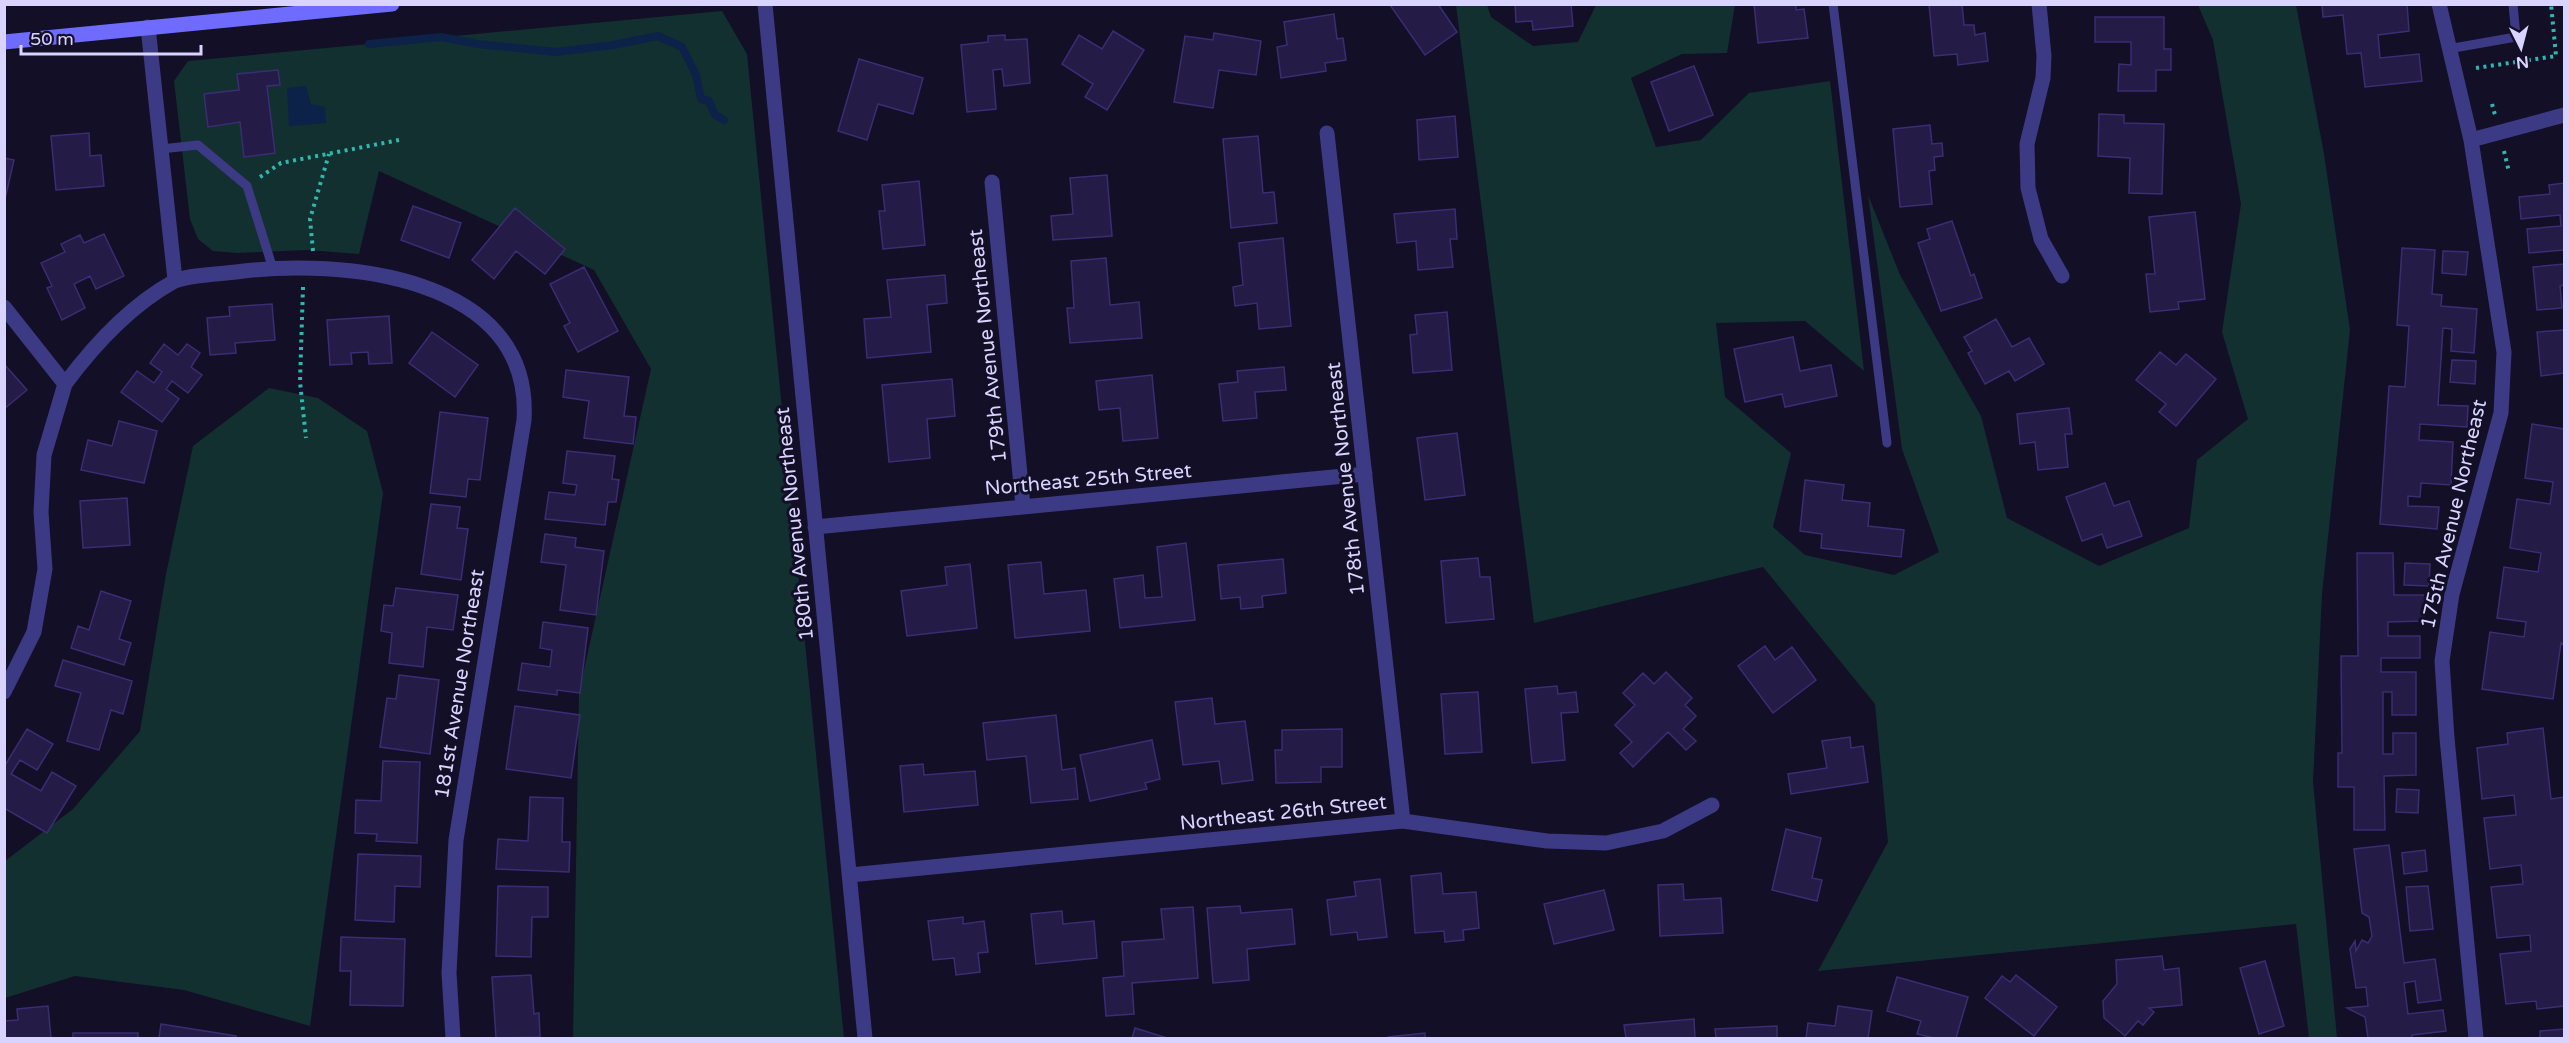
<svg xmlns="http://www.w3.org/2000/svg" width="2569" height="1043" font-family="'Varela Round',sans-serif">
	<rect width="100%" height="100%" fill="#130f26"/>
	<path fill="#12302f" d="M1456,5H1487L1491,17L1533,46L1578,42L1596,5H1735L1727,53L1682,54L1631,78L1656,147L1701,140L1749,93L1830,81L1864,371L1805,321L1716,323L1725,397L1791,453L1773,527L1805,555L1894,575L1939,552L1902,449L1868,195L1900,275L1981,416L2007,518L2099,566L2189,528L2197,460L2248,419L2222,332L2241,204L2213,40L2198,5H2296L2324,154L2350,330L2322,594L2313,782L2337,1038H2309L2296,924L1818,971L1888,842L1875,704L1763,567L1534,623Z
		M722,11L747,54L844,1038H573L579,692L651,369L594,270L379,171L359,254L307,250L237,253L213,251L198,239L190,219L174,81L188,61Z
		M269,388L318,398L367,431L383,493L310,1026L184,990L75,976L5,998V861L73,809L140,731L166,574L193,446Z"/>
	<path fill="#0c2248" d="M306,86L311,104L325,107L326,123L289,126L287,88Z"/>
	<g fill="none" stroke-linecap="round" stroke-linejoin="round">
		<path stroke="#0c2248" stroke-width="8" d="M369,44L441,37L478,44L556,52L613,45L658,36L682,47L696,75L701,99L709,101L715,115L724,120"/>
	</g>
	<path fill="#241b47" stroke="#3b2d73" stroke-width="1.5" d="M1438,4L1457,32L1425,55L1390,5Z
		M1515,4H1571L1573,26L1533,30L1532,21L1516,22Z
		M1754,4H1796V10L1804,9L1808,38L1758,43Z
		M1929,4H1962L1964,25H1974L1975,35L1985,33L1988,61L1958,65L1957,54L1934,56Z
		M2322,4H2407L2409,31L2378,35L2380,58L2419,54L2422,81L2365,87L2361,53L2347,54L2343,15L2323,17Z
		M1334,14L1337,39L1343,38L1346,60L1325,63L1326,71L1281,78L1277,47L1287,45L1284,22Z
		M2095,17H2164V49H2171V70H2156V91H2118L2119,64L2131,65V42H2095Z
		M1113,31L1144,50L1107,110L1085,97L1093,84L1062,64L1079,35L1102,49Z
		M1214,33L1261,41L1256,75L1219,70L1213,108L1174,102L1185,36L1213,40Z
		M1005,35V40L1027,39L1030,83L1004,86L1002,69L993,70L996,109L967,112L961,45L988,42V36Z
		M859,59L923,78L913,114L878,104L867,140L838,131Z
		M1694,66L1713,115L1669,131L1651,82Z
		M278,70L280,85L267,86L275,153L244,157L240,122L208,127L204,94L239,90L237,74Z
		M2099,114L2124,115V123L2164,124L2162,194L2129,193L2130,158L2098,156Z
		M1455,116L1458,157L1419,160L1417,120Z
		M1930,125L1932,144L1942,143L1943,156L1934,157L1935,170L1929,171L1932,204L1900,207L1893,129Z
		M89,133L90,156L101,155L104,186L56,190L51,136Z
		M1258,136L1263,193L1274,192L1277,223L1231,228L1223,139Z
		M4,158L14,160L5,199H4Z
		M1107,175L1112,236L1053,240L1051,216L1073,214L1070,178Z
		M919,181L925,245L883,249L879,211H885L882,185Z
		M2564,183V258V250L2529,253L2527,229L2561,226L2560,215L2521,219L2519,197L2550,194L2549,185Z
		M413,206L461,223L449,258L401,240Z
		M515,208L565,249L545,274L516,251L494,279L472,260Z
		M1455,209L1457,239H1450L1453,267L1418,270L1416,241L1397,243L1394,214Z
		M2195,212L2205,299L2178,302L2179,309L2150,312L2146,274H2155L2149,217Z
		M1952,221L1971,276L1974,274L1982,298L1941,311L1918,243L1930,239L1927,229Z
		M104,234L124,276L96,289L90,276L74,284L85,308L62,320L47,288L52,286L41,263L65,252L61,244L80,235L84,243Z
		M1283,238L1291,326L1259,329L1257,303L1235,306L1233,287L1243,285L1239,243Z
		M2402,248L2435,250L2432,294L2442,295L2441,306L2477,309L2474,353L2451,351L2452,329L2443,328L2438,405L2468,406L2467,427L2420,424L2419,440L2453,442L2451,485L2421,483L2420,497L2408,496V506L2439,507L2437,529L2380,524L2389,386L2405,387L2409,326L2397,325Z
		M2443,251L2468,252L2466,275L2442,273Z
		M1106,258L1110,305L1139,302L1142,338L1070,343L1067,308H1074L1071,261Z
		M2564,264V285L2560,286L2562,308L2537,310L2533,267Z
		M584,267L618,331L578,352L564,326L570,323L550,284Z
		M945,275L947,303L927,305L931,352L867,358L864,319L891,317L887,280Z
		M272,304L275,340L235,343L236,353L210,355L207,318L230,316L229,307Z
		M1447,312L1452,370L1413,373L1410,335L1417,334L1415,315Z
		M389,316L392,363L369,364L368,352L351,353L352,364L330,365L327,320Z
		M1996,319L2012,347L2029,338L2044,364L2015,381L2009,371L1985,384L1968,353L1972,351L1964,337Z
		M2564,330V373L2541,376L2537,332Z
		M432,332L478,365L455,397L409,363Z
		M1793,337L1800,371L1831,365L1837,396L1785,407L1782,394L1745,402L1734,349Z
		M164,344L178,355L187,344L200,353L191,367L202,375L188,393L172,381L166,389L179,399L162,422L121,392L137,371L154,383L162,372L150,363Z
		M2160,352L2176,365L2186,354L2216,379L2176,426L2159,412L2166,404L2136,380Z
		M2452,360L2476,361L2475,384L2450,382Z
		M4,364L27,390L4,409Z
		M1284,367L1286,390L1255,392L1257,418L1223,421L1219,384L1238,382L1237,371Z
		M566,370L629,377L624,416L636,417L633,444L584,438L589,401L563,397Z
		M1152,375L1158,438L1123,441L1120,408L1099,410L1096,381Z
		M952,379L955,416L927,419L930,458L889,462L882,385Z
		M2069,408L2072,434H2065L2068,467L2038,470L2035,442L2020,444L2017,414Z
		M440,412L488,418L480,480L468,479L466,497L430,493Z
		M119,421L157,431L144,483L81,470L88,440L112,446Z
		M2532,424L2564,429V644L2561,643L2553,699L2482,689L2490,632L2524,637L2526,622L2497,618L2504,567L2538,572L2541,553L2510,548L2517,499L2550,504L2553,482L2525,478Z
		M1457,433L1465,495L1425,500L1417,438Z
		M567,451L615,456L612,479L619,480L616,502H608L605,525L545,519L549,492L575,495L577,485L563,483Z
		M1805,480L1844,485L1842,500L1870,503L1868,526L1904,530L1901,557L1821,548L1822,534L1800,531Z
		M2105,483L2114,506L2129,501L2142,536L2107,548L2102,534L2082,541L2066,497Z
		M127,498L130,545L83,548L80,501Z
		M431,504L460,507L457,528L468,529L461,580L421,574Z
		M545,534L576,538L575,547L604,551L596,615L560,610L566,565L541,562Z
		M1186,543L1195,620L1120,628L1114,579L1143,575L1145,598L1162,597L1157,547Z
		M2357,553H2393L2394,595H2424V621L2388,622V636H2420V658H2381V672H2416V715H2392V692H2383V754H2393V733H2416V775L2384,776L2385,830H2354V787H2338V753H2342L2341,656H2358Z
		M1478,558L1480,577H1490L1494,619L1446,623L1441,561Z
		M1283,559L1286,593L1262,596L1263,607L1241,609L1240,597L1221,599L1218,565Z
		M1041,562L1044,594L1086,590L1090,631L1015,638L1008,565Z
		M2405,563L2430,564L2429,586L2404,585Z
		M970,564L977,628L907,636L901,591L947,585L945,567Z
		M396,588L458,595L453,630L427,627L423,667L389,663L392,633L381,631L384,605L393,606Z
		M101,591L131,601L119,639L131,643L124,665L71,648L78,626L89,630Z
		M543,622L588,628L580,693L557,690V695L518,690L522,663L550,667L552,650L540,648Z
		M1765,646L1775,660L1792,647L1816,680L1773,713L1738,666Z
		M63,660L132,681L123,714L111,710L99,750L67,741L81,693L55,686Z
		M1666,672L1692,698L1685,705L1696,716L1683,729L1696,741L1686,750L1668,732L1633,767L1620,753L1632,742L1615,725L1635,705L1623,693L1643,673L1654,684Z
		M399,675L439,680L430,754L380,747L387,698L396,699Z
		M1557,686L1558,694L1576,692L1578,712L1561,713L1565,760L1532,763L1525,689Z
		M1478,692L1482,752L1445,754L1441,694Z
		M1212,698L1215,724L1245,721L1253,780L1222,784L1219,761L1183,765L1175,702Z
		M515,706L580,715L571,778L506,769Z
		M1056,715L1062,770L1075,768L1078,799L1031,803L1026,756L987,760L983,723Z
		M2543,728L2551,799L2564,797V1006L2537,1009L2536,1001L2506,1004L2500,954L2531,951L2530,935L2497,938L2491,887L2523,884L2521,865L2490,869L2484,818L2516,815L2514,795L2482,799L2477,748L2508,744L2507,733Z
		M27,729L53,744L37,770L20,760L11,774L41,791L52,772L76,786L47,833L4,808V767Z
		M1342,729V767H1321V782L1276,783L1275,750H1282V730Z
		M1850,737L1851,748L1863,746L1868,782L1791,794L1788,774L1827,768L1822,741Z
		M1152,740L1160,779L1145,783L1147,789L1090,801L1080,755Z
		M383,761L420,762L417,843L376,841L377,834L355,833L356,800L381,801Z
		M923,764L924,775L975,771L978,805L904,812L900,766Z
		M2397,789L2419,790L2418,813L2396,812Z
		M530,797L563,798L562,842H570L569,872L496,869L498,839L528,841Z
		M1786,829L1821,838L1812,878L1822,880L1817,901L1772,890Z
		M2389,845L2404,963L2435,959L2441,1000L2418,1003L2415,981L2404,983L2408,1014L2443,1010L2446,1031L2412,1035V1038H2368L2365,1017L2347,1008L2368,1006L2366,987L2356,988L2350,949L2355,941L2356,951L2362,940L2368,943L2372,936L2369,917L2362,913L2354,849Z
		M2425,850L2427,871L2404,874L2402,853Z
		M358,854L421,856L420,887L395,886L394,922L355,920Z
		M1441,873L1443,894L1476,892L1479,928L1463,930L1464,940L1445,942L1444,931L1415,933L1411,876Z
		M1380,879L1387,937L1358,940L1357,932L1331,935L1327,900L1356,896L1354,882Z
		M1683,884L1684,900L1721,898L1723,933L1660,936L1658,885Z
		M498,886L548,887V917H532L531,957L496,956Z
		M2428,886L2433,929L2410,931L2406,887Z
		M1604,890L1614,930L1554,944L1544,904Z
		M1240,906L1241,913L1292,909L1295,944L1247,949L1249,980L1213,983L1207,908Z
		M1193,907L1198,978L1132,983L1134,1014L1106,1016L1103,978L1124,976L1122,942L1164,939L1161,909Z
		M1062,911L1063,924L1094,921L1097,958L1036,964L1031,914Z
		M963,917V924L984,921L988,952L978,953L980,972L956,975L954,958L933,960L928,921Z
		M341,937L405,939L403,1006L350,1005L351,971H340Z
		M2162,956L2164,970L2179,968L2182,1005L2149,1008L2154,1012L2143,1025L2138,1021L2125,1036L2104,1018L2103,1001L2117,984L2116,960Z
		M2265,961L2284,1026L2259,1034L2240,968Z
		M531,975L534,1014L539,1013L540,1037L496,1038L492,977Z
		M2016,975L2057,1007L2034,1036L1985,998L2002,976L2010,982Z
		M1897,977L1968,997L1956,1038H1934L1917,1034L1921,1021L1887,1011Z
		M48,1006L51,1038H4V1021L18,1020L17,1009Z
		M1838,1006L1872,1011L1868,1038H1806L1808,1023L1835,1026Z
		M1694,1019L1695,1038H1626L1624,1025Z
		M161,1024L236,1036V1038H159Z
		M1777,1026V1038H1716L1715,1029Z
		M1135,1028L1167,1038H1132Z
		M2564,1029V1038H2540V1031Z
		M73,1033H138V1038H73Z
		M1425,1033V1038H1388V1037Z"/>
	<g fill="none" stroke-linecap="round" stroke-linejoin="round">
		<path stroke="#2fb8b0" stroke-width="4" stroke-dasharray="3 4.5" stroke-linecap="butt" d="M2476,68L2556,56L2551,4
			M2492,104L2495,115
			M2504,151L2509,172
			M260,177L281,163L399,140
			M313,251L310,219L329,154
			M303,287L300,382L306,438"/>
		<path stroke="#3d3a85" stroke-width="9" d="M1833,4L1887,443
			M2448,49L2516,37L2513,4
			M161,149L198,145L247,186L273,269"/>
		<path stroke="#3d3a85" stroke-width="15" d="M765,4L865,1038
			M2039,4L2044,56L2043,78L2027,144L2028,188L2041,239L2062,276
			M2439,4L2471,140L2504,352L2501,413L2452,594L2442,661L2447,738L2476,1038
			M148,27L175,280
			M1327,133L1403,821
			M2471,140L2564,115
			M992,182L1023,506
			M4,307L65,384C94,345 130,306 173,282C185,275 220,274 236,272C340,258 533,275 524,420L456,840L449,973L453,1038
			M815,527L1365,474
			M4,692L34,632L45,569L41,512L44,455L65,384
			M850,875L1403,821L1547,841L1606,843L1663,831L1712,805"/>
		<path stroke="#6f6bff" stroke-width="15" d="M4,42L392,4"/>
	</g>
	<g text-anchor="middle" stroke-width="6" stroke-linejoin="round" paint-order="stroke">
		<g font-size="20" fill="#d9d4ff" stroke="#130f26">
			<text transform="translate(987 346) rotate(-96)" y="7">179th Avenue Northeast</text>
			<text transform="translate(1088 479) rotate(-5)" y="7">Northeast 25th Street</text>
			<text transform="translate(1345 479) rotate(-96)" y="7">178th Avenue Northeast</text>
			<text transform="translate(2453 514) rotate(-77)" y="7">175th Avenue Northeast</text>
			<text transform="translate(794 524) rotate(-96)" y="7">180th Avenue Northeast</text>
			<text transform="translate(459 684) rotate(-81)" y="7">181st Avenue Northeast</text>
			<text transform="translate(1283 812) rotate(-6)" y="7">Northeast 26th Street</text>
		</g>
	</g>
	<rect width="2569" height="1043" fill="none" stroke="#d9d4ff" stroke-width="12"/>
	<g transform="translate(2521 48) rotate(174)" stroke="#130f26" stroke-width="4.5" paint-order="stroke">
	<path d="M0-4.5L10 22L0 15L-10 22Z" fill="#d9d4ff"/>
	<text y="-9" font-size="16" font-weight="bold" text-anchor="middle" fill="#d9d4ff">N</text>
	</g>
	<path d="M21 45v9h180v-9" fill="none" stroke="#d9d4ff" stroke-width="3"/>
	<text x="30" y="45" font-size="18" fill="#d9d4ff" stroke="#130f26" stroke-width="4.5" paint-order="stroke">50 m</text>
</svg>
